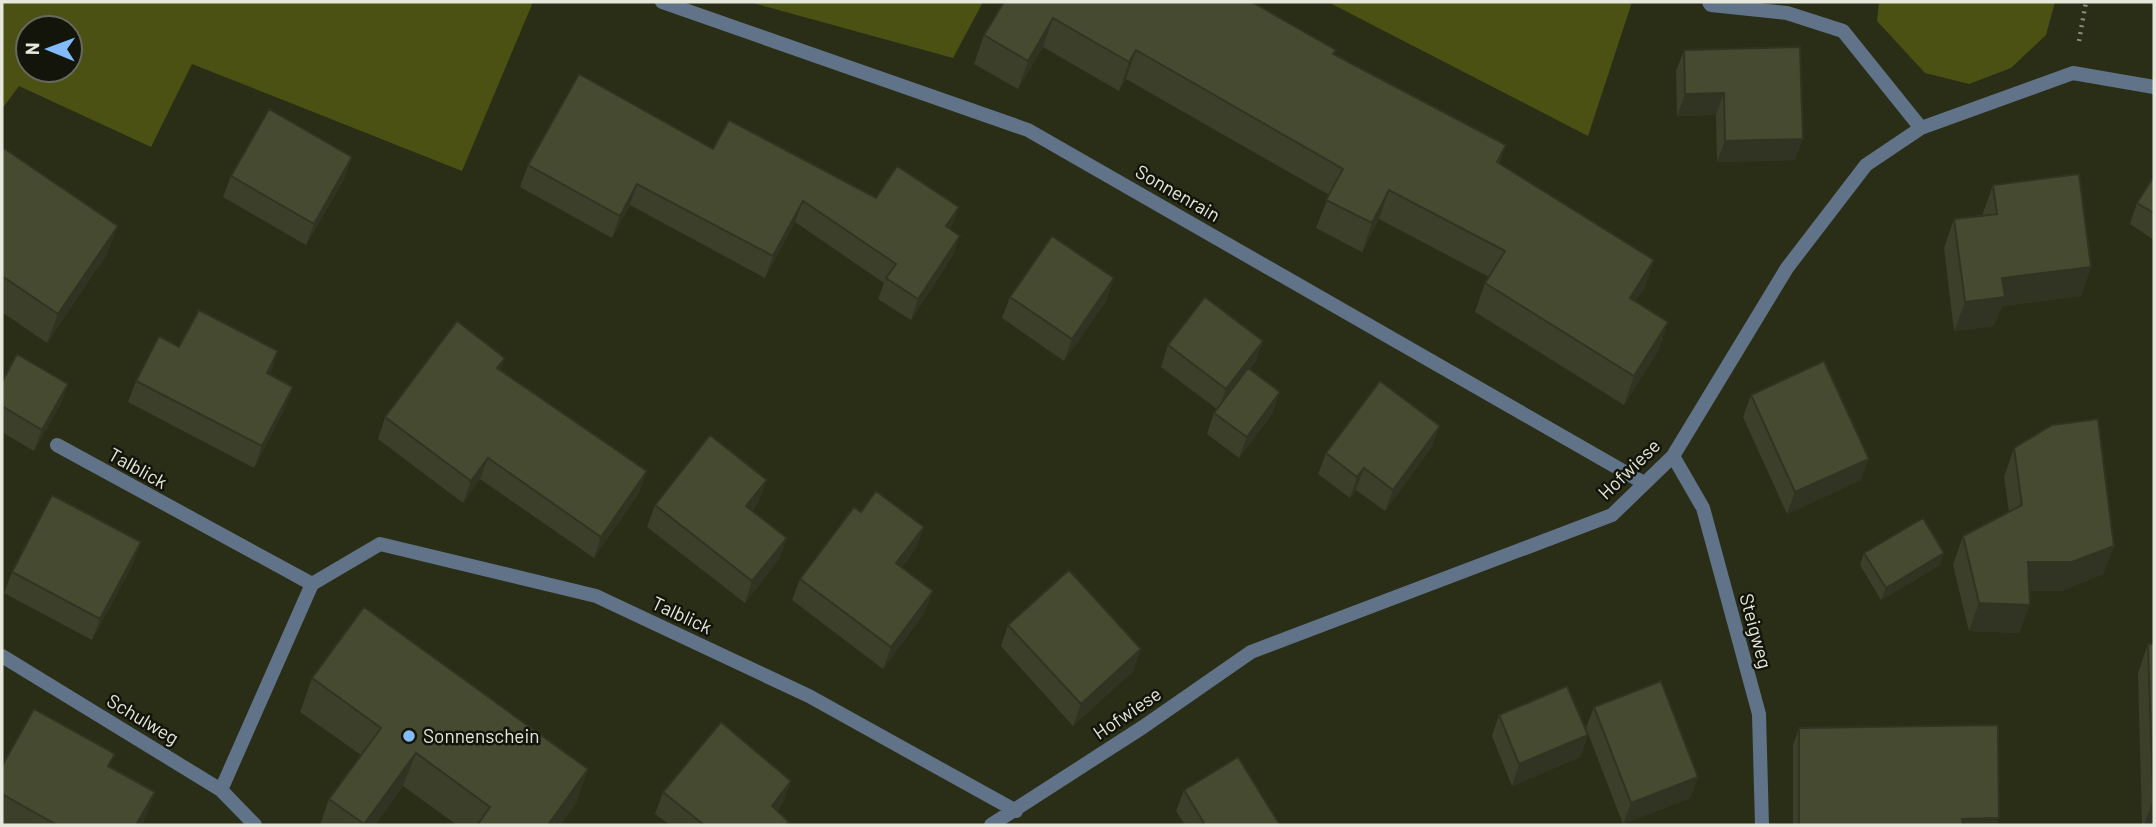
<svg xmlns="http://www.w3.org/2000/svg" width="2156" height="827" font-family="Barlow,sans-serif">
	<rect width="100%" height="100%" fill="#2a2e16"/>
	<path fill="#4a5113" fill-rule="evenodd" d="M2,2H533L462,171L192,64L151,147L19,86L2,109ZM28,28H70V70H28Z
		M749,2H983L953,58Z
		M1328,2H1632L1588,136Z
		M1879,2H2055L2046,35L2011,68L1969,84L1925,73L1877,21Z"/>
	<g fill="none" stroke-linecap="round" stroke-linejoin="round">
		<path stroke="#898d7a" stroke-width="4.5" stroke-dasharray="2 5" stroke-linecap="butt" d="M2079,41L2086,2"/>
		<path stroke="#607388" stroke-width="14" d="M662,2L1028,130L1644,483
			M1709,2L1711,5L1787,13L1843,31L1921,128
			M57,445L312,584
			M1673,456L1703,508L1759,714L1762,825
			M2,656L221,790L255,825
			M221,790L312,584L380,544L596,596L809,696L1016,811
			M991,825L1143,727L1251,652L1612,515L1673,456L1787,268L1866,165L1921,128L2073,73L2154,87"/>
	</g>
	<path fill="#3c402a" d="M1004,2L1334,54L1506,145L1499,163L1654,260L1644,289L1635,301L1668,322L1658,351L1624,405L1475,312L1485,283L1489,277L1379,219L1362,252L1316,228L1329,195L1126,79L1119,91L1043,47L1018,89L974,64L984,35Z
		M1684,50L1795,160L1717,162L1716,115L1677,116L1676,71Z
		M2,147L107,254L47,343L2,312Z
		M713,149L950,229L960,236L952,257L911,320L878,299L884,283L795,222L765,278L630,205L612,238L520,187L528,165Z
		M352,157L344,179L306,245L223,197L231,176Z
		M2154,176V240L2130,224L2137,203Z
		M1993,185L2091,267L2081,296L2002,306L1994,326L1954,331L1944,248L1954,219L1983,215V213Z
		M1010,297L1107,300L1064,361L1002,318Z
		M1263,341L1255,362L1250,369L1280,392L1272,414L1239,458L1207,434L1214,413L1217,409L1161,367L1168,345Z
		M179,347L270,375L285,408L254,468L128,402L136,381Z
		M500,370L639,493L594,558L480,479L463,503L378,439L385,417Z
		M2,382L68,384L60,405L34,451L2,432Z
		M1751,395L1861,480L1787,514L1743,417Z
		M1432,447L1385,511L1356,490L1350,498L1318,474L1326,453Z
		M2014,448L2114,546L2103,574L2062,591H2029L2019,633L1969,631L1953,565L1963,536L2009,512L2004,477Z
		M759,501L752,511L787,538L779,559L745,603L647,527L655,505Z
		M916,548L902,567L925,612L883,669L792,600L800,579Z
		M1864,553H1944L1940,565L1881,600L1860,565Z
		M133,564L92,640L4,593L12,572Z
		M1008,625L1141,649L1133,671L1073,726L1001,646Z
		M2148,644L2154,825H2142L2138,673Z
		M312,678L588,769L576,803L560,825H457L403,786L375,825H320L329,799L361,755L300,712Z
		M1594,707L1698,777L1690,798L1623,824L1586,728Z
		M1499,715L1588,735L1580,757L1512,786L1492,736Z
		M1799,728L1997,825H1793V745Z
		M2,766L111,767L155,792L142,825H2Z
		M791,781L783,802L777,811L788,825H670L655,814L663,792Z
		M1184,790L1280,825H1185L1176,811Z"/>
	<path fill="#313422" d="M1053,18L1043,47L1018,89L1028,61Z
		M1136,50L1126,79L1119,91L1129,62Z
		M1724,93L1716,115L1677,116L1685,94Z
		M1803,139L1795,160L1717,162L1725,141Z
		M352,157L344,179L306,245L314,224Z
		M637,184L630,205L612,238L620,216Z
		M1389,190L1379,219L1362,252L1372,223Z
		M803,201L795,222L765,278L773,256Z
		M959,207L951,228L938,248L946,226Z
		M118,226L107,254L47,343L58,314Z
		M960,236L952,257L911,320L918,299Z
		M1654,260L1644,289L1619,327L1630,298Z
		M2091,267L2081,296L2002,306L1994,326L1954,331L1965,302L2002,278Z
		M1114,278L1107,300L1064,361L1072,339Z
		M1668,322L1658,351L1624,405L1634,376Z
		M1263,341L1255,362L1219,411L1226,389Z
		M278,351L271,373L259,395L267,373Z
		M505,358L497,379V368Z
		M68,384L60,405L34,451L42,430Z
		M293,387L285,408L254,468L262,446Z
		M1280,392L1272,414L1239,458L1247,437Z
		M1440,426L1432,447L1385,511L1393,490Z
		M488,458L480,479L463,503L471,481Z
		M1869,459L1861,480L1787,514L1795,492Z
		M1364,468L1356,490L1350,498L1357,477Z
		M647,471L639,493L594,558L601,537Z
		M767,480L759,501L738,528L746,506Z
		M924,527L916,548L888,585L896,563Z
		M787,538L779,559L745,603L752,581Z
		M141,542L133,564L92,640L100,619Z
		M2114,546L2103,574L2062,591H2018L2028,562Z
		M1944,553L1940,565L1881,600L1886,588Z
		M933,591L925,612L883,669L891,647Z
		M1979,603L2030,605L2019,633L1969,631Z
		M1141,649L1133,671L1073,726L1081,704Z
		M1588,735L1580,757L1512,786L1519,764Z
		M416,753L403,786L375,825H363Z
		M588,769L576,803L560,825H548Z
		M1698,777L1690,798L1623,824L1631,803Z
		M791,781L783,802L766,825L772,806Z
		M155,792L144,821L142,825H136Z
		M2153,800H2154V825H2144Z
		M1999,818L1997,825H1960L1962,819Z"/>
	<path fill="#464a31" stroke="#313422" stroke-width="2" d="M1004,2H1252L1336,50L1333,54L1506,145L1497,162L1654,260L1630,298L1668,322L1634,376L1485,283L1505,251L1389,190L1372,223L1326,200L1343,169L1136,50L1129,62L1053,18L1028,61L984,35Z
		M1800,47L1803,139L1725,141L1724,93L1685,94L1684,50Z
		M579,74L713,149L729,120L876,198L897,166L959,207L946,226L960,236L918,299L886,278L896,264L803,201L773,256L637,184L620,216L528,165Z
		M269,109L352,157L314,224L231,176Z
		M2,147L118,226L58,314L2,276Z
		M2079,174L2091,267L2002,278L2005,297L1965,302L1954,219L1997,214L1993,185Z
		M2154,176V213L2137,203Z
		M1052,236L1114,278L1072,339L1010,297Z
		M1205,297L1263,341L1226,389L1168,345Z
		M199,310L278,351L267,373L293,387L262,446L136,381L159,336L179,347Z
		M457,321L505,358L497,368L647,471L601,537L488,458L471,481L385,417Z
		M17,354L68,384L42,430L2,406V382Z
		M1824,361L1869,459L1795,492L1751,395Z
		M1248,368L1280,392L1247,437L1214,413Z
		M1380,381L1440,426L1393,490L1364,468L1357,477L1326,453Z
		M2098,419L2114,546L2072,562H2028L2030,605L1979,603L1963,536L2022,505L2014,448L2052,425Z
		M710,435L767,480L746,506L787,538L752,581L655,505Z
		M876,491L924,527L896,563L933,591L891,647L800,579L854,507L861,512Z
		M52,495L141,542L100,619L12,572Z
		M1923,518L1944,553L1886,588L1864,553Z
		M1069,570L1141,649L1081,704L1008,625Z
		M364,607L588,769L548,825H480L478,824L490,807L416,753L364,824L329,799L381,728L312,678Z
		M2148,644H2154V800H2153Z
		M1661,681L1698,777L1631,803L1594,707Z
		M1567,686L1588,735L1519,764L1499,715Z
		M34,709L115,754L108,766L155,792L136,825H57L2,794V766Z
		M721,722L791,781L772,806L789,822L786,825H704L663,792Z
		M1998,725L1999,818L1962,819L1963,825H1799V728Z
		M1238,757L1280,825H1200L1204,823L1184,790Z"/>
	<circle fill="#83bcfb" stroke="#13150b" stroke-width="2.5" cx="409" cy="736" r="7"/>
	<g text-anchor="middle" stroke-width="5" stroke-linejoin="round" paint-order="stroke">
		<g font-size="19" fill="#e5e8da" stroke="#13150b">
			<text transform="translate(1178 193) rotate(30)" y="7">Sonnenrain</text>
			<text transform="translate(138 468) rotate(29)" y="7">Talblick</text>
			<text transform="translate(1629 469) rotate(-44)" y="7">Hofwiese</text>
			<text transform="translate(682 615) rotate(25)" y="7">Talblick</text>
			<text transform="translate(1756 631) rotate(75)" y="7">Steigweg</text>
			<text transform="translate(1127 713) rotate(-34)" y="7">Hofwiese</text>
			<text transform="translate(143 719) rotate(31)" y="7">Schulweg</text>
		</g>
		<g font-size="19" fill="#e5e8da" stroke="#13150b" text-anchor="start">
			<text x="423" y="743">Sonnenschein</text>
		</g>
	</g>
	<rect width="2156" height="827" fill="none" stroke="#e5e8da" stroke-width="7"/>
	<g transform="translate(49 49) rotate(271)"><circle r="33" fill="#13150b" stroke="#67695e" stroke-width="2"/>
	<path d="M0-5L12 26L0 18L-12 26Z" fill="#83bcfb"/>
	<text y="-10" font-size="19" font-weight="bold" text-anchor="middle" fill="#e5e8da">N</text>
	</g>
</svg>
